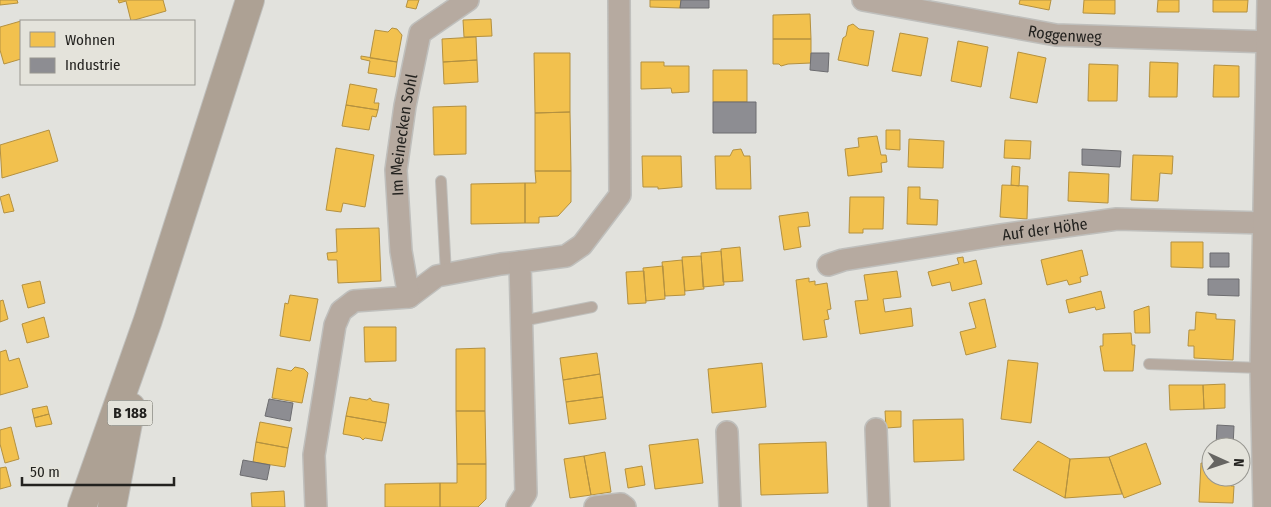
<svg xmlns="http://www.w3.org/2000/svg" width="1271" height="507" font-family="'Fira Sans Condensed',sans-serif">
	<rect width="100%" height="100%" fill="#e2e2dd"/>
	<path fill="#f2c14e" stroke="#b49140" d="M0,0H17L18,3L0,5Z
		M118,0H163L166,11L131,21L126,1L119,3Z
		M408,0H419L416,9L406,7Z
		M650,0H681L680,8L650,7Z
		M1020,0H1051L1049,10L1019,4Z
		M1084,0H1115V14L1083,13Z
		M1158,0H1179V12H1157Z
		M1213,0H1248L1247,12H1213Z
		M810,14L811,39H773V15Z
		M491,19L492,36L464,37L463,20Z
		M21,21V59L4,64L0,50V27Z
		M853,24L859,29L874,31L868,66L838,60L843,38L846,36L848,26Z
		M392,28L397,29L402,35L397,62L370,58L375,30L388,32Z
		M900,33L928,38L921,76L892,71Z
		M476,37L477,60L443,62L442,39Z
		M773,39H811V63L788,64L781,66L779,64H773Z
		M958,41L988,47L981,87L951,81Z
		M1018,52L1046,58L1037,103L1010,98Z
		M534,53H570V112L535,113Z
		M361,56L397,62L395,77L368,73L370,61L361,59Z
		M477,60L478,82L444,84L443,62Z
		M641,62H664V66H689V92L672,93L671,88L641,89Z
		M1150,62L1178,63L1177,97H1149Z
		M1089,64L1118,65L1117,101H1088Z
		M1214,65L1239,66V97H1213Z
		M713,70H747V102H713Z
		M350,84L377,89L374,103H379L378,110L346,105Z
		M346,105L378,110L376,117L372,116L369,130L342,126Z
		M466,106V154L434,155L433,107Z
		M570,112L571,171H535V113Z
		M49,130L58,161L2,178L0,145Z
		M886,130H900V150L886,149Z
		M877,136L881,155H886L887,162L881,163L882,172L848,176L845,149L859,147L858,138Z
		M909,139L944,141L943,168L908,167Z
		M1005,140L1031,141L1030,159L1004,158Z
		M336,148L374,155L365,207L343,203L341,212L326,210Z
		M741,149L744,156H750L751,189H716L715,156H730L733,150Z
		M1133,155L1173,156L1172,174L1160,173L1158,201L1131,200Z
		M642,156H681L682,187L658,189V187H643Z
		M1012,166L1020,167L1019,186L1011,185Z
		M535,171H571V202L558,216L539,217V223H525V183H536Z
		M1069,172L1109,174L1108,203L1068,201Z
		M525,183V223L471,224V184Z
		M1002,185L1028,186L1027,219L1000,217Z
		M908,187H920V199L938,200L937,225L907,224Z
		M9,194L14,211L4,213L0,197Z
		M850,197H884L883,229H863V233H849Z
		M808,212L810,226L798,227L801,247L784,250L779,216Z
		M379,228L381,281L338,283L337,260H328L327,253L337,252L336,229Z
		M1171,242H1203V268L1171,267Z
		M740,247L743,281L723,282L721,249Z
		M1082,250L1088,275L1080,277L1081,282L1069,285L1067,280L1047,285L1041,260Z
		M721,251L724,285L703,287L701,253Z
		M701,256L704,289L685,291L682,257Z
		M963,257L964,263L976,260L982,284L952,291L950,282L932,286L928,272L959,264L957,258Z
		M682,260L685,295L665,296L662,262Z
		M663,266L665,299L646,301L643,268Z
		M644,271L646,303L628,304L626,272Z
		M897,271L901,297L883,299L885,312L911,308L913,326L860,334L855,301L868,300L864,275Z
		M809,278V282L815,281V285L827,283L831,309L827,310L829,319L824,320L827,337L803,340L796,280Z
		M40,281L45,303L28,308L22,285Z
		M1101,291L1105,308L1096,310L1095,307L1069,313L1066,300Z
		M290,295L318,299L310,341L280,336L285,303L288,304Z
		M985,299L996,347L966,355L960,332L976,328L969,303Z
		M3,300L8,319L0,322V301Z
		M1149,306L1150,333H1135L1134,311Z
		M1196,312L1216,314V319L1235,320L1233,360L1194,358V346H1188L1189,330H1195Z
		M44,317L49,337L27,343L22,324Z
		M364,327H396V361L365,362Z
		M1131,333L1132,345H1135L1133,371H1104L1100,346H1103V334Z
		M485,348V411H456V349Z
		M6,350L9,361L19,358L28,387L0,395V352Z
		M597,353L600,374L563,380L560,358Z
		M1008,360L1038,363L1031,423L1001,419Z
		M762,363L766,407L712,413L708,369Z
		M295,367L304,369L308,373L302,403L272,398L277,368L291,371Z
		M600,374L603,397L566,402L563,380Z
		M1225,384V408L1204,409L1203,385Z
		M1169,385H1203L1204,409L1170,410Z
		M350,397L367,400L370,398L372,401L389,404L386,423L346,416Z
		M603,397L606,419L569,424L566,402Z
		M47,406L49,414L34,418L32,409Z
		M456,411H485L486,464H457Z
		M885,411H901V427L886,428Z
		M49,414L52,424L36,427L34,418Z
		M346,416L386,423L382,441L365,438L363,440L360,437L343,434Z
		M963,419L964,460L914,462L913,420Z
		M260,422L292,428L288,448L256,442Z
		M11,427L19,459L5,463L0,444V430Z
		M698,439L703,483L655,489L649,445Z
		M1038,441L1070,459L1065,498L1013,470Z
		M256,442L288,448L285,467L253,462Z
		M826,442L828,493L761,495L759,444Z
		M1146,443L1161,484L1124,498L1109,457Z
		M605,452L611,492L591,495L584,456Z
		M584,456L591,495L570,498L564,459Z
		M1109,457L1122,494L1065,498L1070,459Z
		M1201,463L1211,464V477H1231V486H1234L1233,503L1199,502Z
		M457,464H486V499L478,507H440V483H457Z
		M642,466L645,485L628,488L625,469Z
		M6,467L11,486L0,489V468Z
		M440,483V507H385V484Z
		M284,491L285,507H252L251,493Z"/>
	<path fill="#8d8d92" stroke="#6d6d70" d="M681,0H709V8H680Z
		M811,53H829L828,72L810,70Z
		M713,102H756V133H713Z
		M1082,149L1121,151L1120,167L1082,165Z
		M1210,253H1229V267H1210Z
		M1208,279H1239V296L1208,295Z
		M269,399L293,403L290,421L265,416Z
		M1217,425L1234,426L1233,447H1216Z
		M243,460L270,465L267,480L240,475Z"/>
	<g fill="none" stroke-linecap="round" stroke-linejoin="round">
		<g stroke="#bfbfbc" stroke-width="12">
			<path id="lane" d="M441,181L446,274
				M522,321L592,307
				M1149,364L1261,368"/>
		</g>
		<g stroke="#bfbfbc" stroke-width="24">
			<g id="street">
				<path id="s1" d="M863,0L1056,35L1271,42"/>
				<path id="s2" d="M828,265L843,260L1000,235L1117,219L1265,223"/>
				<path d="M409,297L437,276L501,264L520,262"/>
				<path d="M876,429L879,507"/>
				<path d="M727,432L730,507"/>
				<path id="s3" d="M316,507L314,455L335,325L341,311L354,301L409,297L401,251L396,170L405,106L420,33L468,0"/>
				<path d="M517,507L526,493L520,262L566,256L582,245L620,195L619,0"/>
				<path d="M595,507L621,504L625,507"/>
				<path d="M1264,507L1261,368L1268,0"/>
			</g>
		</g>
		<g stroke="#bfbfbc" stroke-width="30">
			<path id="primary" d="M82,507L148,320L250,0
				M112,507L131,407"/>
		</g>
		<use href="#lane" stroke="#b6aaa0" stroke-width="10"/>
		<use href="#street" stroke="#b6aaa0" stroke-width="21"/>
		<use href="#primary" stroke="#ada194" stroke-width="28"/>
	</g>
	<g text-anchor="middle" stroke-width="5" stroke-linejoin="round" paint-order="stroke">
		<rect fill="#e4e3db" stroke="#5d5c57" stroke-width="1" x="107.5" y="400.5" width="45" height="25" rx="4"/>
		<g font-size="15" font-weight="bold" fill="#23221f">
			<text x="130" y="418">B 188</text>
		</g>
		<g font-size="16" fill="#23221f" stroke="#e4e3db">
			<text dy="6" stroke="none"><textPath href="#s1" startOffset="205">Roggenweg</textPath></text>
			<text dy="6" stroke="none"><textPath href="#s3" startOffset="434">Im Meinecken Sohl</textPath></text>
			<text dy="6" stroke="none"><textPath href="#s2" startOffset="220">Auf der Höhe</textPath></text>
		</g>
	</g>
	<rect x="20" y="20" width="175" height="65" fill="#e4e3db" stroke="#979690"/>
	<rect x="30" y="32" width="25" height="15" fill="#f2c14e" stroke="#979690"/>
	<text x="65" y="45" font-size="15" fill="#23221f">Wohnen</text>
	<rect x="30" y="58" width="25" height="15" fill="#8d8d92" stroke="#979690"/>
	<text x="65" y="70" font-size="15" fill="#23221f">Industrie</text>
	<g transform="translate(1226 462) rotate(93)"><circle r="24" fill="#e4e3db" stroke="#979690"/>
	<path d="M0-4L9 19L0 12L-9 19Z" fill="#666562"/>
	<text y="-8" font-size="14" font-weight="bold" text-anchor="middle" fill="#23221f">N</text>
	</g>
	<path d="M22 477v8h152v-8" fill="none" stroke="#23221f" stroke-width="2.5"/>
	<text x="30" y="477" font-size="15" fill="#23221f" stroke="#e4e3db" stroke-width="4" paint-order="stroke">50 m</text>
</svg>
